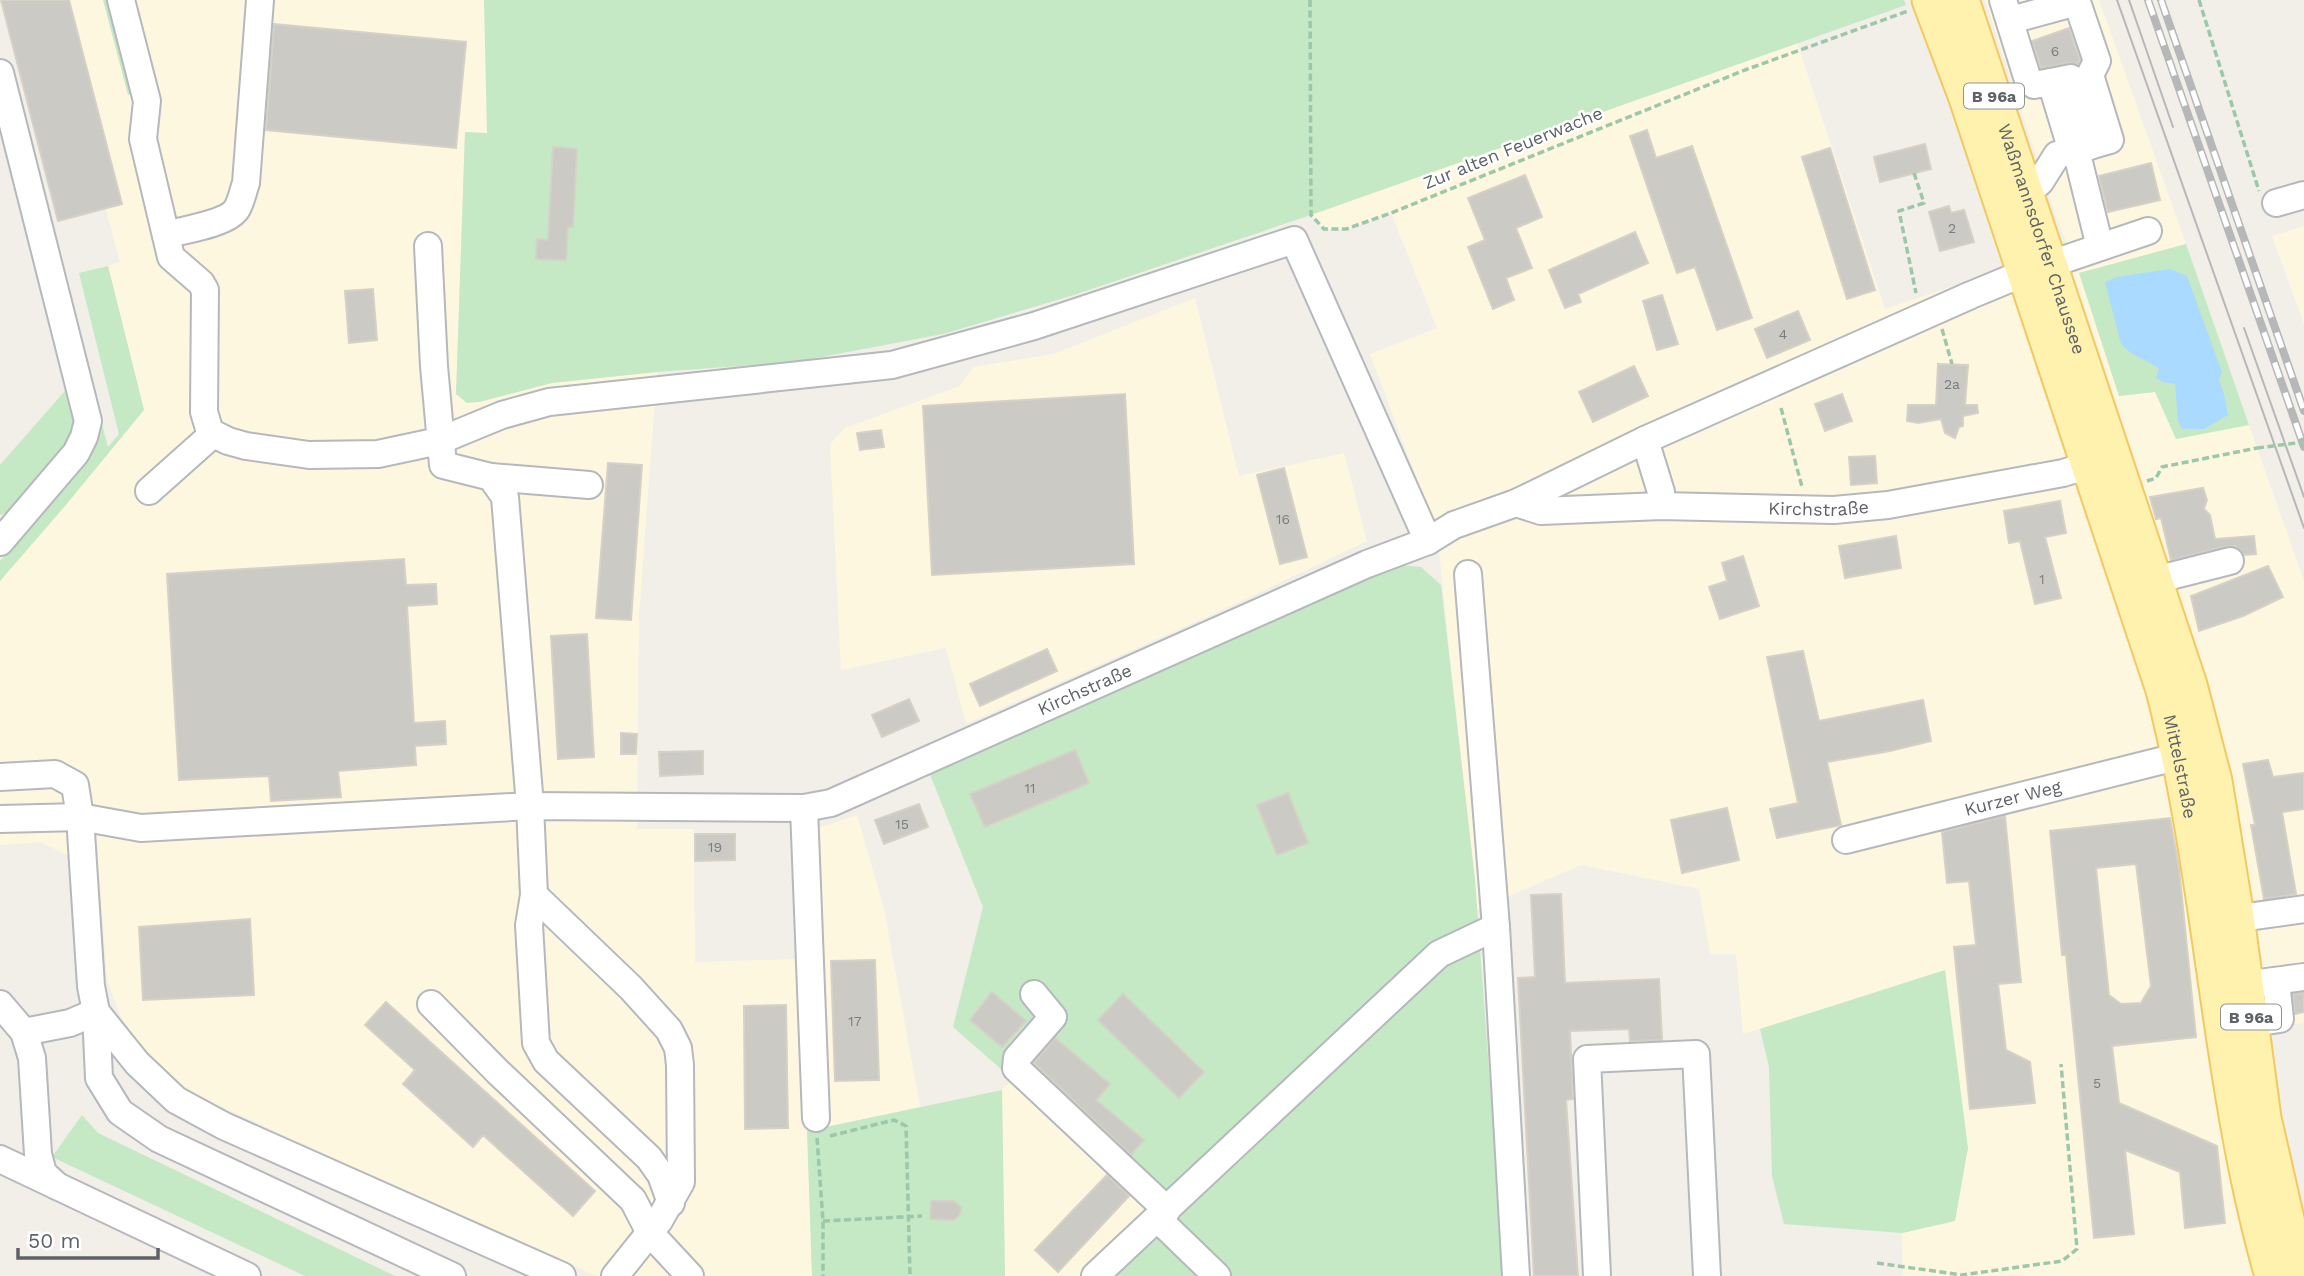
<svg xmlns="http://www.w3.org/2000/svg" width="2304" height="1276" font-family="'Work Sans',sans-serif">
	<rect width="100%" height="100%" fill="#f1efe8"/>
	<path fill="#fef7e0" d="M57,0H484L487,133L465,132L456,394L479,402L552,383L657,372L639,615L637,829H694L695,962L802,959L812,1276H596L186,1091L158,1071L137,1047L119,1012L107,980L99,871L41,842L0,845V581L65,506L144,410L108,266L120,262L88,143Z
		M1985,0H2099L2186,244L2079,273L2119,396L2155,392L2176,439L2249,425L2304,581V1023L2273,1027L2230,764L2167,767L2188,892L2216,1101L2232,1186L2256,1276H1903L1902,1233L1955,1221L1945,971L1743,1034L1736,954H1710L1699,889L1581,865L1477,910L1437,533L1370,354L1437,328L1391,213L1346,229H1324L1311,215L1797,42L1885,309L2038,258L2078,273L2052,204Z
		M2304,226V324L2272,236Z
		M1195,298L1239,476L1344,453L1367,541L1231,606L966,724L946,648L841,670L830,444L845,428L960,386L973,367L1054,354Z
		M857,815L884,909L920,1107L825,1127L813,830Z
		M1013,1080L1161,1209L1093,1276H1005L1002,1090Z"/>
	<path fill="#c5e8c5" d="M103,0H108L133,93L128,95Z
		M484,0H1904L1906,5L1311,215L1074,295L943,334L795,362L657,372L552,383L479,402L467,403L456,394L465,132L487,133Z
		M2186,244L2249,425L2176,439L2155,392L2119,396L2079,273Z
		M108,266L144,410L65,506L0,581V561L89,457L97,439L100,417L108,447L119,434L79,273Z
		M71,384L79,421L74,439L12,512L0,515V465Z
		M1387,564L1421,567L1441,585L1475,879L1504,1276H1107L1161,1209L953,1027L983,907L927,767Z
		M1945,970L1968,1148L1955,1221L1902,1233L1784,1224L1772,1176L1769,1067L1760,1029Z
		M1002,1090L1005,1276H812L807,1131Z
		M82,1115L98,1133L395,1276H305L52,1157Z"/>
	<path fill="#aadaff" d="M2170,269L2187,276L2222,372L2219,380L2224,394L2228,415L2204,429H2182L2178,420L2175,384L2163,382L2156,378L2159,368L2131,353L2121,344L2105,282L2117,277Z"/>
	<path fill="#cccac5" stroke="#d6d1c6" stroke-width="2" fill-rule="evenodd" d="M1,0H69L122,204L58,221Z
		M274,24L466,42L456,148L266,130Z
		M2069,28L2080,60L2078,64L2068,63L2041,68L2032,41Z
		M1647,130L1656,158L1692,146L1752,318L1717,330L1695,267L1677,273L1630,136Z
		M1925,144L1931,169L1880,182L1874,157Z
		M553,147L577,149L573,227H568L566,260L536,259L537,239L548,240Z
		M1830,148L1875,290L1847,299L1802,157Z
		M2151,163L2160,200L2108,212L2099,176Z
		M1525,175L1542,217L1516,228L1532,268L1506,278L1514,300L1493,309L1468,247L1485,240L1468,198Z
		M1949,206L1951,213L1964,210L1974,242L1940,251L1929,212Z
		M1635,232L1648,263L1578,294L1581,302L1565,308L1549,270Z
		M373,289L377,340L349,343L345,291Z
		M1662,295L1678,344L1657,350L1643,301Z
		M1798,311L1810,340L1767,358L1755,329Z
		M1938,364L1968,365L1965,405H1977L1978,413L1963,416V426L1959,427L1955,438L1945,433L1941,419L1918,423L1907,421L1908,405H1936Z
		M1634,366L1648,396L1593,422L1579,392Z
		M1125,394L1134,564L932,575L923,406Z
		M1842,394L1852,421L1825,431L1815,404Z
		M881,430L884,447L860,450L857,433Z
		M1875,456L1877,483L1851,485L1849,457Z
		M608,463L642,465L631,620L596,618Z
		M1284,468L1307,557L1280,564L1257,475Z
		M2203,488L2207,500L2204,509L2210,515L2215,539L2254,536L2256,554L2244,555L2235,546H2227L2171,560L2161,518L2156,519L2150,497Z
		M2060,501L2066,533L2045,537L2061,598L2035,604L2020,541L2009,543L2004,511Z
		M1896,536L1901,568L1845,578L1839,546Z
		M1743,556L1759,606L1720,619L1709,587L1727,581L1722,563Z
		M404,559L406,585L436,584L437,604L407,606L414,723L445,721L446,744L415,746L416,765L338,771L341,797L271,801L269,776L179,780L167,574Z
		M2268,566L2283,597L2243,616L2199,631L2191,596Z
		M587,634L594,757L558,759L551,636Z
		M1047,649L1057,671L980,706L970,684Z
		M1803,651L1819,721L1923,700L1931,741L1890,751L1827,762L1841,825L1777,838L1770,809L1798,803L1767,657Z
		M909,699L919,721L882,737L872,715Z
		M621,733L637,734L636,754H621Z
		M1075,750L1089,783L985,827L970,794Z
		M703,751V774L660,776L659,752Z
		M2268,760L2273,777L2304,773V809L2282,812L2296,894L2264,899L2251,825H2255L2243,764Z
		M1288,793L1308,843L1277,855L1257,805Z
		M919,804L928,827L884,844L875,820Z
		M1727,808L1739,860L1682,873L1671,820Z
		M2005,816L2021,982L1998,984L2006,1050L2030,1062L2035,1103L1970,1109L1954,947L1976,945L1969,881L1947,883L1942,832Z
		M2170,818L2179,868L2196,1037L2112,1046L2119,1103L2217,1146L2225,1223L2185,1228L2180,1172L2125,1150L2134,1234L2094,1238L2066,955H2062L2050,831ZM2136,864L2151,986L2141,1003L2121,1004L2109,995L2096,868Z
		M695,834H735V860L695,861Z
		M1561,894L1565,983L1659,979L1662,1040L1630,1041L1629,1029L1570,1031L1573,1099L1566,1100L1578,1276H1534L1518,978L1535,977L1531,895Z
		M250,919L254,995L143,1000L139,927Z
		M875,960L879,1080L835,1081L831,961Z
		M992,992L1026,1021L1002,1047L970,1020Z
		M2304,993V1012L2295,1014L2293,994Z
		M1123,994L1204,1072L1179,1098L1098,1020Z
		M386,1002L595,1191L573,1216L483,1135L473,1147L403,1084L415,1070L365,1025Z
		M786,1005L788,1128L745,1129L744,1006Z
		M1055,1038L1110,1084L1096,1100L1144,1140L1131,1155L1034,1063Z
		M1107,1175L1129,1196L1058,1272L1035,1250Z
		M931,1201H954L961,1207L960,1214L954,1220L930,1219Z"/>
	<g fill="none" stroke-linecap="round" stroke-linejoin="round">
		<g stroke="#b5b8bc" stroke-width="30">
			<g id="minor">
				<path d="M121,0L147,101L143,139L171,257L201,283L205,290L204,412L210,432L228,441L246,446L309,455L378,454L439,441L502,415L549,402L892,365L1034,326L1294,240L1428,541"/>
				<path d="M2003,0L2028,80L2034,85L2051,82L2072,151"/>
				<path d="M2011,20L2077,2L2097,61L2090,75L2110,140L2057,155L2040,182L2027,192"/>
				<path d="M0,73L88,421L84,437L76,453L0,542"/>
				<path d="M2051,82L2071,78L2090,146"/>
				<path d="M2076,150L2100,247"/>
				<path d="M2276,203L2304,195"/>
				<path d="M166,235C182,230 226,224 236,210C241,203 243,191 246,183L260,0"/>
				<path d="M428,246L434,366L443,465L491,477L505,497L530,806L534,895L529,925L536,1043L546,1061L649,1158L661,1175L671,1203"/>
				<path d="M1645,440L1661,492V506"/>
				<path d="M491,477L589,485"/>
				<path d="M149,491L213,434"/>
				<path id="s1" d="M1516,503L1541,511L1661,506L1834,510L1888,505L2063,473L2076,469L2099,448"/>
				<path d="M1468,574L1496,927L1516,1276"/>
				<path d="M2155,580L2230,561"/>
				<path d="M0,777L55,774L75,785L80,817L91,986L96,1012L99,1078L120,1112L159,1139L452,1276"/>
				<path d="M804,808L816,1118"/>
				<path id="s2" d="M0,819L80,817L141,828L530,806L804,808L831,803L1367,564L1428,541L1454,525L1516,503L1645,440L1971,295L2024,273L2148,231"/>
				<path id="s3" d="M1846,840L2180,756"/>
				<path d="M534,895L631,988L669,1030L678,1048L680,1065L681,1182L659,1221L615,1276"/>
				<path d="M2219,921L2304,909"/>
				<path d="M2259,983L2304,977"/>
				<path d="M1034,994L1053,1017L1017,1058L1016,1068L1167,1210"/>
				<path d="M0,1004L24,1032L32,1058L38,1154L43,1173L57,1186"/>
				<path d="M431,1004L499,1073L633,1200L650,1233L690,1276"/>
				<path d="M96,1012L137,1063L176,1100L224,1126L562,1276"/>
				<path d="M2252,1023L2280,1019L2276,981"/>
				<path d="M24,1032L70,1023L96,1012"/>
				<path d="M0,1159L247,1276"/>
				<path d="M1158,1219L1217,1276"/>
				<path d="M1095,1276L1439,954L1496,927"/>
				<path d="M1597,1276L1587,1059L1696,1054L1707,1276"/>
			</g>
		</g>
		<g stroke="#f2c960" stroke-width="37">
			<g id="major">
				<path id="s4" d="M1929,0L1966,98L2163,690C2213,883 2217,1085 2272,1276"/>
				<path id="s5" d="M1962,0L2190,685L2215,781L2237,917L2264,1118L2300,1276"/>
			</g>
		</g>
		<path stroke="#9cc7a9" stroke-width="3.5" stroke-dasharray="7 3.5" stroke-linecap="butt" d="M1310,0L1311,215L1324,229H1346L1391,213L1745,70L1908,11
			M2199,0L2259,191
			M1914,173L1924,203L1899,211L1916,293
			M1942,329L1952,364
			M1781,408L1802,487
			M2147,481L2156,478L2162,467L2257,448
			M830,1136L894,1120L906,1126L910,1276
			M817,1138L823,1221V1276
			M823,1221L922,1216
			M1877,1263L1962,1275L2062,1261L2077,1249L2061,1064"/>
		<use href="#minor" stroke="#fff" stroke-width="26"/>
		<use href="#major" stroke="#fff2af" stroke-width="33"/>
		<path stroke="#b6b7b8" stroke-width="2" d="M2117,0L2304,528
			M2129,0L2173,127
			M2244,328L2304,497"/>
		<g stroke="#b6b7b8" stroke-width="8">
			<path id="rail" d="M2148,0L2304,447
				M2161,0L2304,411"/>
		</g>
		<use href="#rail" stroke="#fff" stroke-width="5" stroke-dasharray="16" stroke-linecap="butt"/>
		<path stroke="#9cc7a9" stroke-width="3.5" stroke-dasharray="7 3.5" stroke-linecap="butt" d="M2257,448L2304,442"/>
	</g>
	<g text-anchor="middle" stroke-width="5" stroke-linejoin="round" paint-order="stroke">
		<g font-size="14" fill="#7a7d7f">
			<text x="2055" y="56">6</text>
			<text x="1952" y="233">2</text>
			<text x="1783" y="339">4</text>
			<text x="1952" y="389">2a</text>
			<text x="1283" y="524">16</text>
			<text x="2042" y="584">1</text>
			<text x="1030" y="793">11</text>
			<text x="902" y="829">15</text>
			<text x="715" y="852">19</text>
			<text x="855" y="1026">17</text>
			<text x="2097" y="1088">5</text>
		</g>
		<g fill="#fff" stroke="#8f9295" stroke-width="2">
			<rect x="1964" y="83.5" width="60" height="25" rx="5"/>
			<rect x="2221" y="1004.5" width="60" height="25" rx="5"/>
		</g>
		<g font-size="16" font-weight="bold" fill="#5f6368">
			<text x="1994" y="102">B 96a</text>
			<text x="2251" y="1023">B 96a</text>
		</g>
		<g font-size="18" fill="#5f6368" stroke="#fff">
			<text transform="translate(1513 148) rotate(-22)" y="6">Zur alten Feuerwache</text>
			<text dy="6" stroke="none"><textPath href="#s5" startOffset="252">Waßmannsdorfer Chaussee</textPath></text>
			<text dy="6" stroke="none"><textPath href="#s1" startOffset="304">Kirchstraße</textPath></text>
			<text dy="6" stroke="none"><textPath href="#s2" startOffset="1111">Kirchstraße</textPath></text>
			<text dy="6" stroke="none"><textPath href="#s4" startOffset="807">Mittelstraße</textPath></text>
			<text dy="6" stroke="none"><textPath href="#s3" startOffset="172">Kurzer Weg</textPath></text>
		</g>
	</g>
	<path d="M18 1248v10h140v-10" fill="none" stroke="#5f6368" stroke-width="3.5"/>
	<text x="28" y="1248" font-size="21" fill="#5f6368" stroke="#ffffff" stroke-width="5" paint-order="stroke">50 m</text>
</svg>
